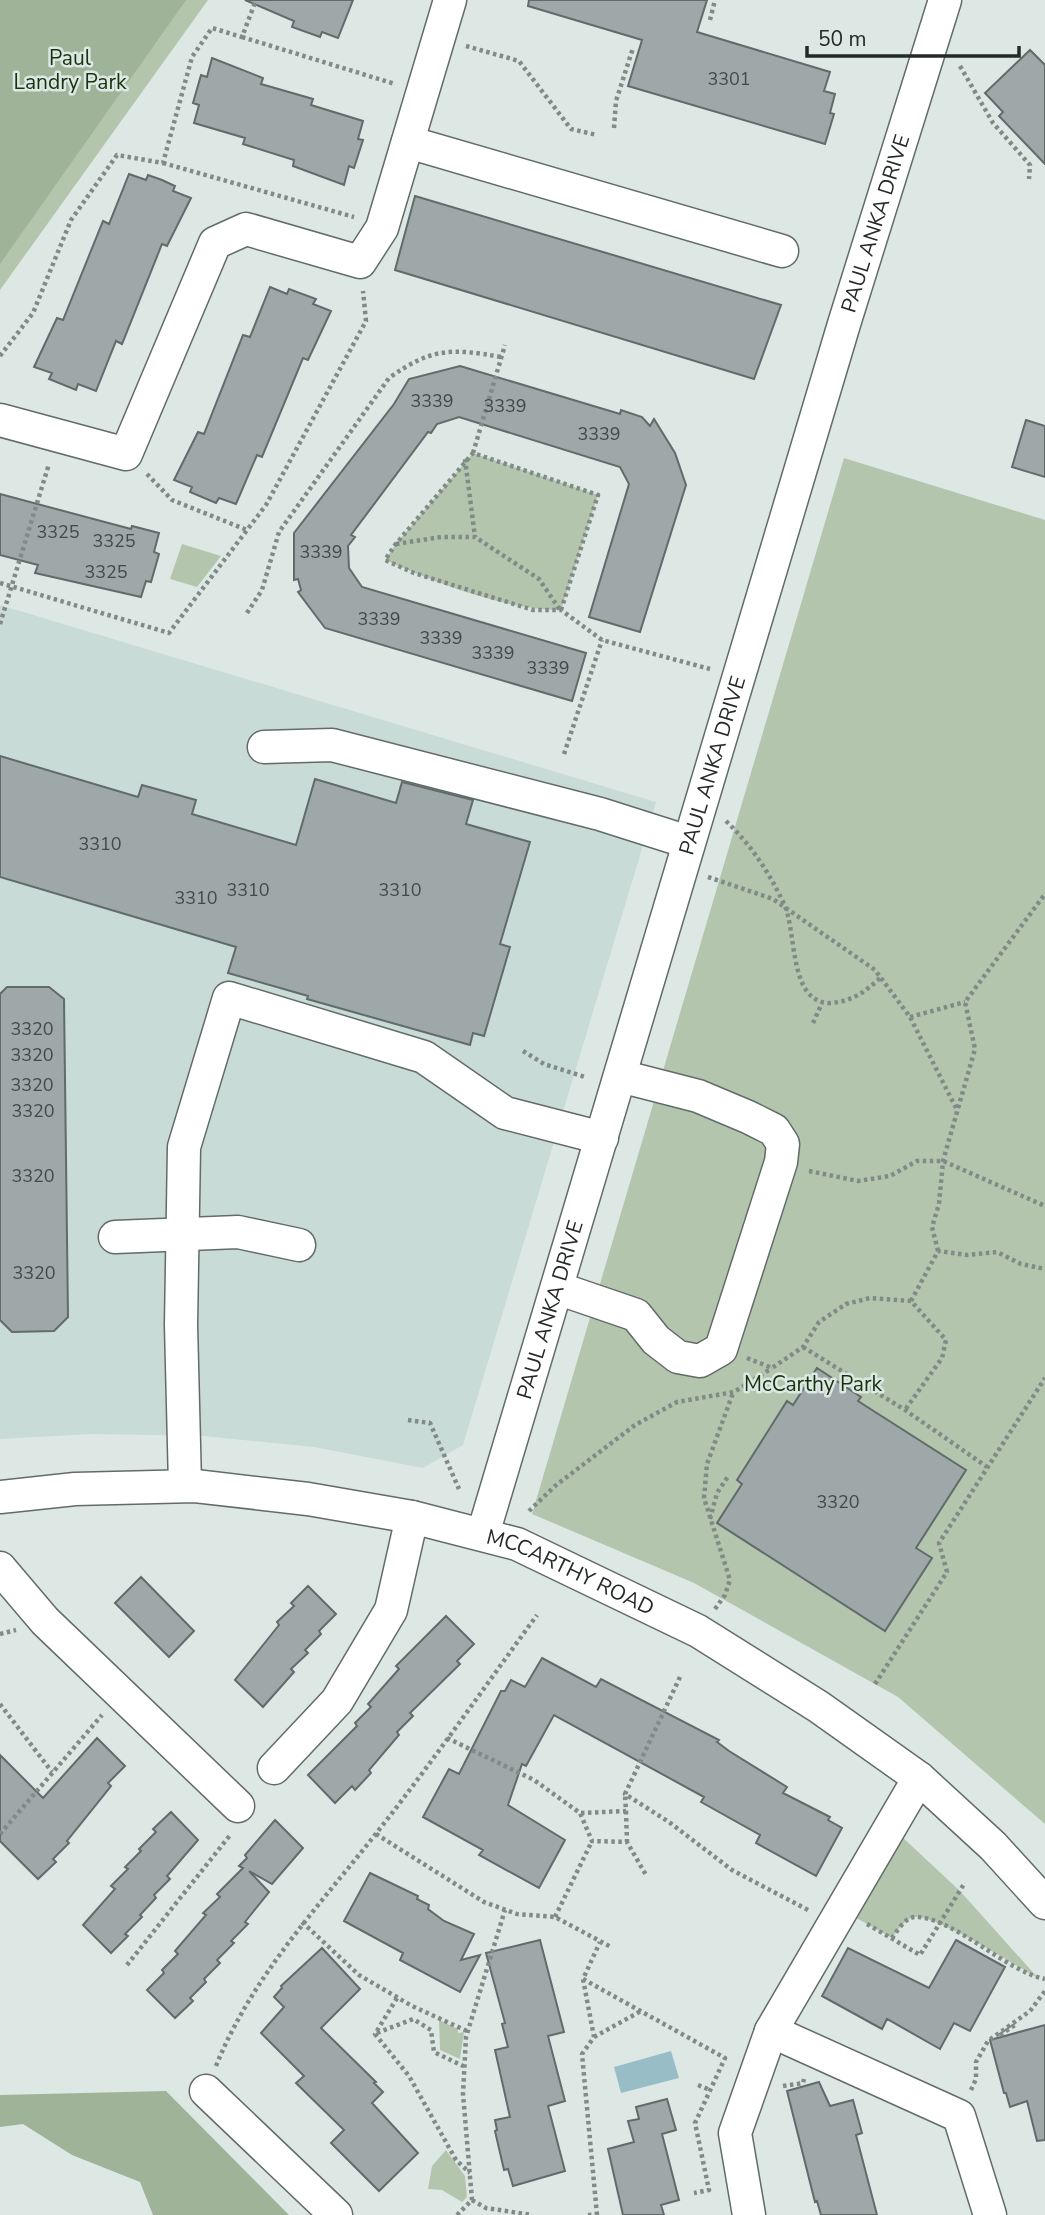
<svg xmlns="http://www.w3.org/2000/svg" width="1045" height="2215" font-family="'Nunito Sans',sans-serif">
	<rect width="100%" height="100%" fill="#dde8e5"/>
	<path fill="#c9dbd6" d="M0,605L656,802L463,1445L423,1468L314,1447L203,1436L92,1434L0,1439Z"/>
	<path fill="#b3c6ad" d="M0,0H208L0,290Z
		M473,453L598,495L561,610C506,610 436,583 385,560L395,545Z
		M844,458L1045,520V1824L898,1697L694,1583L532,1514Z
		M182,544L221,556L197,587L170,579Z
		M900,1835L960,1891L1038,1978C1014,1965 940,1917 916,1917C905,1918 898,1930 892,1938L851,1915Z
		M439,2020L458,2029V2033L464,2032L460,2059L440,2050Z
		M446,2150L465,2176L467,2197L462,2202L442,2190L428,2189L432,2166Z"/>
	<path fill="#9fb399" d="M0,0H186L0,264Z
		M166,2091L289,2215H153L140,2182L72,2155L23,2124L0,2127V2095Z"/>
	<path fill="#98bdc6" d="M671,2051L679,2078L621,2093L614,2067Z"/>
	<path fill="#9ea8a8" stroke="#616b6a" stroke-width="2" d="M245,0H353L338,38L322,32L320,37L292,27L294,21Z
		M529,0H707L697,32L830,72L824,91L835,94L830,113L834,114L825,144L628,86L642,40L528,6Z
		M1030,50L1045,65V164L999,116L1003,112L985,93Z
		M212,58L263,78L261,84L313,99L311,105L363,121L358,139L363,140L354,168L349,166L344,185L293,166L294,160L243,144L245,138L194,123L199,105L193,103L201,75L207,77Z
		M129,174L146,180L148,175L162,180L175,186L173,191L191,198L167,246L162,244L122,344L116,341L96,391L78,384L76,390L49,379L52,373L34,367L57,318L63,320L103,221L109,224Z
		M415,196L781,305L754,379L395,270Z
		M270,287L287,294L289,289L316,299L313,304L331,311L308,360L303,358L262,457L257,455L236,504L219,498L216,503L190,492L192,487L174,480L198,432L204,434L243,335L250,337Z
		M460,366L620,414L621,410L642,417L650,426L654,419L675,453L686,485L640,632L589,617L629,484L620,467L459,417L437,424L431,433L428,432L351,535L355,537L348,546L349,568L362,587L586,653L572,701L325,628L298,592L301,590L298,579L294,580V533L394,404L409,379Z
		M1026,420L1045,426V477L1012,467Z
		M0,494L131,529L132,526L159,533L154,552L159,554L151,582L146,581L141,597L35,573L38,565L0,555Z
		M0,756L138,797L142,785L196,800L192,814L296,845L315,779L396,803L402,782L473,800L466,824L530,842L500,944L510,947L484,1036L473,1033L470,1045L307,999L308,996L228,973L236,947L0,877Z
		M7,987H49L64,999L68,1317L54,1331L12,1332L0,1320V994Z
		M817,1368L861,1397L858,1401L966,1470L916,1548L932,1558L885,1631L717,1523L742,1484L737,1480L787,1401L793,1405Z
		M141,1577L194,1631L169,1657L115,1603Z
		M308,1586L336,1614L319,1631L321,1634L305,1650L308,1653L291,1669L294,1672L263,1707L235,1680L279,1625L277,1622L294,1606L291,1603Z
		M446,1616L474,1644L457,1661L460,1664L410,1713L413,1716L397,1732L399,1735L369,1770L371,1773L355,1790L352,1786L335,1803L308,1775L357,1726L355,1723L371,1707L368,1704L399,1669L396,1666Z
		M542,1658L596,1687L601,1679L719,1740L717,1742L729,1751L787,1787L783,1793L830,1817L828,1820L842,1828L816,1876L756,1843L760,1835L701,1802L704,1797L554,1715L526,1766L522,1764L508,1805L565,1840L539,1888L479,1855L483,1850L423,1817L449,1769L459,1774L501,1691H505L511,1680L525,1687Z
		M97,1738L125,1766L108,1783L111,1786L67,1841L69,1843L53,1859L56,1862L38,1879L0,1841V1755L43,1798Z
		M171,1812L198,1840L167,1876L170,1879L154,1895L156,1898L140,1915L142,1917L125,1934L128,1936L111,1953L83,1925L115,1889L111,1886L128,1869L125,1867L141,1851L139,1849L156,1832L153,1829Z
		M275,1820L303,1848L272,1884L249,1871L269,1892L245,1922L248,1924L231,1941L234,1943L217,1960L220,1963L204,1979L206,1982L190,1998L193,2001L175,2018L147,1990L164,1973L162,1970L178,1954L175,1951L206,1915L203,1913L220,1897L217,1894L243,1868L239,1866L247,1858L245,1855Z
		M370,1873L418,1896L417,1899L429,1905L428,1909L444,1921L474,1934L461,1960L480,1955L460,1992L400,1960L403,1953L344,1921Z
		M540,1940L564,2032L548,2036L565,2101L548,2106L565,2171L513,2186L508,2169L504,2170L495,2131L497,2130L495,2120L510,2117L495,2050L508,2047L502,2024L505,2023L486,1953Z
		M956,1940L1005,1967L970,2031L954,2023L940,2049L887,2019L882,2029L822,1996L848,1948L929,1988Z
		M322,1948L360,1989L321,2028L376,2082L374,2083L383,2092L372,2103L418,2153L379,2191L331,2143L344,2130L296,2083L304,2076L261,2033L284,2007L274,1997L282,1988L281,1986Z
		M1045,2025V2140L1037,2141L1027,2101L1010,2107L1006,2093H1004L990,2040Z
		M819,2082L830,2106L853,2100L862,2133L856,2135L877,2215H821L817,2201L815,2202L787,2091Z
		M667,2099L676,2130L662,2134L679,2200L661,2205L664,2215H623L608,2149L634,2142L628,2121L639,2119L636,2107Z"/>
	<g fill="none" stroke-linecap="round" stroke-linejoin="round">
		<g stroke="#626b68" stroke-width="35">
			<g id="minor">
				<path d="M408,142L782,251"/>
				<path d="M0,420L126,454L215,243L246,229L360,262L382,228L450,0"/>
				<path d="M264,747L332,745L600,814L688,842"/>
				<path d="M115,1237L238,1232L299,1245"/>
				<path d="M557,1288L636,1315L656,1340L678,1357L700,1361L721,1349L781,1162L783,1144L774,1130L748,1117L698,1096L620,1076"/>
				<path d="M185,1485L181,1325L184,1147L229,998L424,1057L505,1113L602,1138"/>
				<path id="s1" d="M0,1497L75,1489L195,1486L308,1499L412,1517L517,1544L698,1631L819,1707L919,1778L993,1846L1045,1903"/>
				<path id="s2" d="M483,1534L844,324L945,0"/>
				<path d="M0,1568L45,1621L238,1806"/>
				<path d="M274,1768L337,1701L391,1610L412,1517"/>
				<path d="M771,2031L959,2116L990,2215"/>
				<path d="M206,2091L336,2215"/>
				<path d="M749,2215L735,2133L771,2031L919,1778"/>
			</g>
		</g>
		<path stroke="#828a88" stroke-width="4.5" stroke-dasharray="3.5 3.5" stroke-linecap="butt" d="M710,20L715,0
			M242,37L395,84
			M466,46L519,61L571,129L597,135
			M960,66L993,123L1030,165L1029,179
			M614,128L616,101L633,48
			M163,163L354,217
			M0,356L33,313L71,220L117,155L163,163L192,57L212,28L242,37L256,0
			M473,453L505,345
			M465,459L475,537
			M147,474L172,500L247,530
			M396,544L441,537H475L539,579L560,610
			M0,583L169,633L266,505L366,321L363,291
			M561,610L598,495L473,453L395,545L385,560L414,573L533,610H561L602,640L710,669
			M247,613L262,590L279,532L389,378C431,348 451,348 501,357
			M0,624L49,464
			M564,754L602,640
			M726,821C751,845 769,872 784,904C797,930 788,1003 830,1003C850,1002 866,992 881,977
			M708,877L773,899L875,970L910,1017L957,1110
			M910,1017L965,1002
			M813,1023L822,1003
			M523,1051L544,1064L585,1077
			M809,1171L858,1181L890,1176L917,1161H943L1045,1206
			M938,1251L932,1227L939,1204L943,1161L975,1049L965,1002L1045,894
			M911,1301L938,1251L967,1255L997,1252L1021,1264L1045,1269
			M803,1347L905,1410L987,1467
			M747,1358L772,1368L803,1347L819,1322L846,1304L870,1298L911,1301L946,1340L942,1358L905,1410
			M408,1420L430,1423L459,1489
			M529,1511L555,1486L635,1425L677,1402L734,1392L772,1368
			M710,1519L717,1493L729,1475
			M715,1609L725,1595L730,1580L704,1498L707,1464L733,1393
			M0,1634L16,1630
			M680,1677L625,1794L669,1822L732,1870L808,1910
			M875,1684L947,1572L939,1543L1045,1378
			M0,1704L52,1772
			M447,1738L534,1780L580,1813L592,1841L627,1842L646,1875
			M626,1811L627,1842
			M581,1813L626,1811L625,1795
			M0,1834L102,1715
			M376,1834L484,1902L517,1914L555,1917L611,1947
			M555,1917L592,1841
			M302,1922L359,1975L412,2006L467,2031
			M867,1924L920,1955L964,1884
			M892,1938C898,1930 905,1917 916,1917C953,1917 1007,1972 1045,1979
			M127,1965L231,1834
			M583,1979L725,2058L695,2123L709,2190L694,2193
			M397,1998L375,2034L409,2076L456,2160L470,2173
			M377,2033L413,2019L431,2030L434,2052L463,2066
			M1000,2035L1015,2025
			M594,2037L641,2011
			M216,2066C253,1974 322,1903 382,1826C436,1757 486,1685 537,1615
			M698,2085L710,2090
			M783,2086L803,2083L804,2079
			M971,2090L976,2079V2062L988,2041L1030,2011L1045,1991
			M472,2200L486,2208L532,2215
			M457,2215L472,2200L463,2094L466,2037L505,1910
			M588,2215L598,2214
			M597,2215L582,2054L594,2037L583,1979L600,1942"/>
		<use href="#minor" stroke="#fff" stroke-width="32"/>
	</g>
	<g text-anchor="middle" stroke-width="5" stroke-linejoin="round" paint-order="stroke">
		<g font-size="18" fill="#434948">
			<text x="729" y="85">3301</text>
			<text x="432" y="407">3339</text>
			<text x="505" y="412">3339</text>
			<text x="599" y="440">3339</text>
			<text x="58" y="538">3325</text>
			<text x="114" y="547">3325</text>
			<text x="321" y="558">3339</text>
			<text x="106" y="578">3325</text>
			<text x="379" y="625">3339</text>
			<text x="441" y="644">3339</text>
			<text x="493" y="659">3339</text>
			<text x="548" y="674">3339</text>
			<text x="100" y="850">3310</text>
			<text x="248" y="896">3310</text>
			<text x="400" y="896">3310</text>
			<text x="196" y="904">3310</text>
			<text x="32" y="1035">3320</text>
			<text x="32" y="1061">3320</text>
			<text x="32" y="1091">3320</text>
			<text x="33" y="1117">3320</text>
			<text x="33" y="1182">3320</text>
			<text x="34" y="1279">3320</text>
			<text x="838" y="1508">3320</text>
		</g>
		<g font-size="21" fill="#17330c" stroke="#dde8e5">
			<text x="70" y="65">Paul<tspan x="70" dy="24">Landry Park</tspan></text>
			<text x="813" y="1391">McCarthy Park</text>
		</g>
		<g font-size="21" fill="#252928" stroke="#dde8e5">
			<text dy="7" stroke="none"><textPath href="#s2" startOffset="1368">PAUL ANKA DRIVE</textPath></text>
			<text dy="7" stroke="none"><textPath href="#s2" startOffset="802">PAUL ANKA DRIVE</textPath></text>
			<text dy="7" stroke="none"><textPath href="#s2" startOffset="234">PAUL ANKA DRIVE</textPath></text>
			<text dy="7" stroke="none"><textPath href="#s1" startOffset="583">MCCARTHY ROAD</textPath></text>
		</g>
	</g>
	<path d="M807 46v10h212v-10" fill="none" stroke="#252928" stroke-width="3.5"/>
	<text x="818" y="46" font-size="21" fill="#252928" stroke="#dde8e5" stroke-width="5" paint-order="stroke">50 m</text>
</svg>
